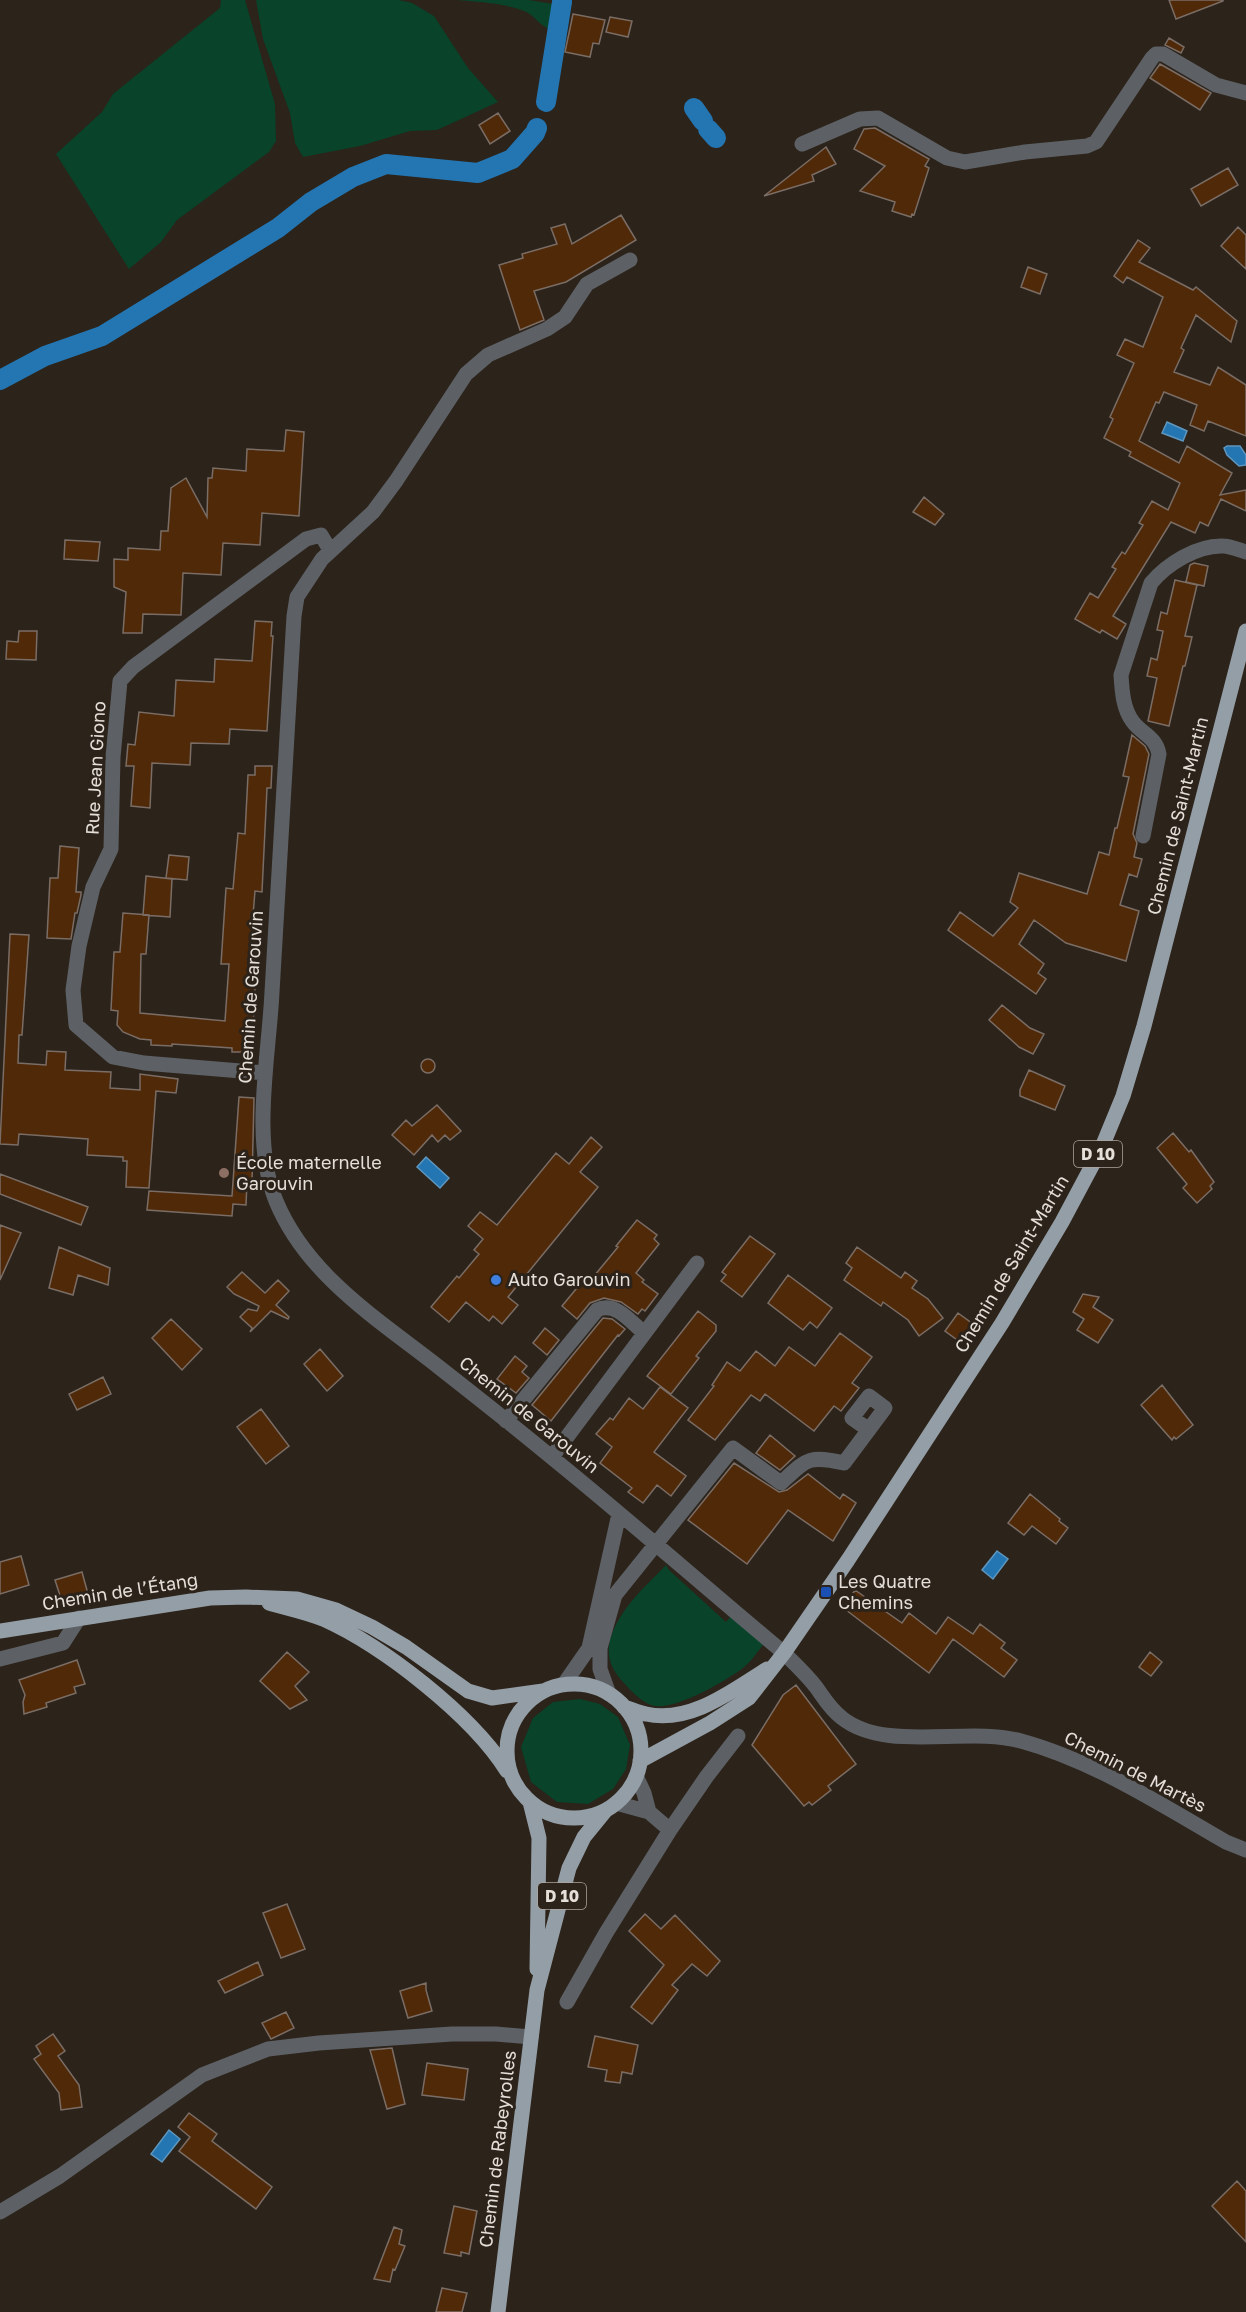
<svg xmlns="http://www.w3.org/2000/svg" width="1246" height="2312" font-family="'Golos Text',sans-serif">
	<rect width="100%" height="100%" fill="#2c231a"/>
	<path fill="#08432a" d="M221,0H245L275,104L276,141L269,152L177,220L161,242L129,269L56,154L102,112L113,94L220,8Z
		M256,0H399L412,3L434,16L468,68L498,102L437,130L410,131L360,146L303,157L295,143L290,113L263,39Z
		M456,0H529L553,4L552,30C540,27 535,15 524,11C503,3 479,2 456,0Z
		M666,1565L669,1570L726,1622L730,1617L764,1644C757,1652 751,1662 743,1668C726,1681 677,1709 656,1706C644,1705 631,1691 623,1682C611,1669 605,1655 611,1637C620,1608 646,1586 666,1565Z
		M580,1699L600,1704L618,1717L630,1745L626,1769L613,1789L588,1804L557,1802L531,1782L521,1747L533,1718L553,1702Z"/>
	<path fill="#2476b2" stroke="#5e96be" stroke-width="1.5" d="M1167,422L1187,431L1183,441L1162,433Z
		M1227,446H1240L1246,455V465L1239,466L1227,455L1224,448Z
		M426,1157L449,1178L440,1188L417,1167Z
		M997,1551L1008,1559L993,1579L982,1570Z
		M169,2130L180,2139L162,2162L151,2154Z"/>
	<g fill="none" stroke-linecap="round" stroke-linejoin="round">
		<path stroke="#2476b2" stroke-width="20" d="M546,102L562,2
			M694,108L703,121
			M708,129L716,138
			M0,380L45,356L102,336L278,228L311,202L353,177L386,164L478,173L512,159L535,133L537,128"/>
	</g>
	<path fill="#502908" stroke="#7a6d65" stroke-width="1.5" d="M1169,0H1223V1L1176,19Z
		M573,14L605,20L599,44L593,43L590,57L565,52Z
		M610,17L632,21L628,37L606,32Z
		M1169,38L1184,47L1181,53L1165,45Z
		M1160,64L1211,93L1200,110L1150,78Z
		M498,113L510,131L490,144L479,125Z
		M875,128L929,159L925,166L929,168L914,215L912,214L911,217L892,211L895,202L860,191L885,166L854,149L864,129Z
		M826,147L836,164L812,175L814,181L764,196Z
		M1228,168L1238,185L1201,206L1191,189Z
		M621,215L636,240L566,282L534,291L544,320L520,330L499,265L523,258L522,254L557,244L551,228L565,224L572,244Z
		M1238,227L1246,235V269L1221,246Z
		M1138,240L1150,248L1139,262L1193,290L1196,287L1237,321L1231,342L1196,315L1181,348L1184,350L1174,372L1210,385L1218,367L1246,385V436L1208,421L1204,431L1190,425L1197,405L1164,392L1159,403L1156,402L1139,441L1179,463L1187,446L1232,473L1220,495L1246,490V511L1221,499L1208,526L1200,522L1195,533L1171,522L1113,616L1126,624L1117,639L1102,630L1100,633L1075,619L1090,593L1098,598L1116,569L1112,567L1122,552L1125,554L1143,525L1139,523L1152,501L1168,510L1180,483L1129,456L1131,452L1104,438L1113,419L1110,417L1134,363L1117,355L1125,339L1143,347L1163,297L1127,277L1123,283L1114,276Z
		M1028,267L1047,274L1040,294L1021,287Z
		M286,430L304,432L299,516L262,513L260,545L223,543L221,575L183,573L181,615L143,614L142,633H123L126,592L114,587V559L128,560V548L160,550L161,531H168L171,488L186,478L207,517L208,478H212L213,468L246,471L247,449L284,451Z
		M924,497L944,514L935,525L913,512Z
		M65,540L100,542L98,561L64,559Z
		M1194,563L1208,566L1204,586L1186,582L1190,565Z
		M1175,580L1197,585L1185,636L1192,637L1185,666H1183L1169,726L1148,721L1157,678L1147,676L1151,658L1157,660L1163,631L1157,630L1161,612L1167,614Z
		M255,621L272,622L271,636H273L267,731L230,729L229,744L191,743L190,765L152,763L150,808L131,806L134,766H126L128,744L135,745L139,712L174,716L176,680L214,682L215,659L252,661Z
		M19,631H37L36,660L6,659L7,641L18,642Z
		M1132,735L1145,746L1149,754L1133,834L1137,843L1134,857L1142,859L1137,877L1129,874L1120,905L1139,911L1126,961L1066,943L1034,920L1019,944L1044,964L1038,973L1046,979L1036,994L948,930L960,912L993,936L1018,908L1010,902L1019,873L1087,894L1099,852L1109,855L1115,828H1117L1129,777L1123,776Z
		M255,766H272L271,788H267L262,892L255,891L252,928L250,965H256L252,1052H232V1048L172,1044V1046L151,1045V1040L140,1039L123,1032L117,1025L118,1011L111,1010L114,952H120L123,913L149,915L146,954H141L140,1013L225,1021L229,964H221L226,888L233,889L238,833L245,834L248,775H255Z
		M60,846L79,848L76,892H81V895L77,913H75L71,939L47,938L50,878H58Z
		M169,855L189,857L187,880L166,878Z
		M146,876L172,879L170,917L143,915Z
		M10,934L29,935L22,1035H19L18,1063L46,1065L47,1051L66,1052L65,1070L111,1072L110,1088L140,1090V1074L178,1079L176,1093L156,1091L149,1188L126,1187L127,1161H123V1157L87,1155L88,1139L19,1134L18,1145L0,1144Z
		M1002,1005L1030,1028L1044,1034L1033,1054L1019,1047L989,1020Z
		M421 1066a7 7 0 1 1 14 0a7 7 0 1 1-14 0Z
		M1029,1070L1065,1086L1055,1110L1020,1096V1090Z
		M239,1097L254,1098L252,1183L247,1182L246,1205L233,1204L232,1216L147,1210L149,1191L232,1196Z
		M437,1105L461,1131L450,1140L445,1135L438,1142L432,1135L414,1155L392,1135L406,1120L412,1126Z
		M1173,1133L1189,1152L1191,1150L1214,1182L1210,1186L1212,1189L1197,1203L1183,1188L1187,1184L1157,1148Z
		M591,1137L602,1147L580,1172L598,1187L508,1297L518,1305L502,1324L493,1316L489,1321L466,1302L449,1322L431,1307L457,1276L459,1278L479,1254L474,1250L483,1239L468,1226L480,1212L497,1225L556,1153L569,1164Z
		M0,1174L88,1207L81,1225L0,1194Z
		M637,1220L657,1235L654,1239L659,1244L636,1273L644,1280L642,1282L658,1294L645,1311L642,1309L638,1314L621,1302L604,1298L590,1303L577,1319L562,1306L581,1283L585,1287L618,1247L616,1246Z
		M0,1225L21,1233L0,1280Z
		M750,1236L775,1254L742,1297L721,1281L726,1275L722,1272Z
		M59,1247L110,1268L108,1285L78,1275L73,1295L49,1288Z
		M857,1247L901,1278L905,1272L917,1281L912,1288L928,1299L943,1318L919,1336L908,1320L883,1302L881,1306L844,1280L852,1268L846,1263Z
		M242,1272L265,1293L278,1280L289,1291L276,1305L289,1317L288,1319L271,1311L250,1332L252,1328L240,1317L248,1309L257,1311L259,1306L234,1294L227,1287Z
		M788,1275L832,1308L817,1328L810,1322L803,1330L768,1303Z
		M1083,1294L1099,1297L1093,1307L1113,1320L1098,1343L1077,1330L1084,1319L1073,1312Z
		M698,1311L716,1325V1331L696,1356L699,1358L671,1394L647,1376Z
		M958,1313L973,1324L960,1342L945,1331Z
		M603,1318L612,1319L625,1329L619,1336L618,1335L551,1421L532,1405Z
		M171,1319L202,1349L182,1370L152,1338Z
		M545,1328L559,1340L547,1355L533,1343Z
		M840,1333L872,1357L852,1383L859,1388L841,1411L834,1406L814,1431L765,1394L760,1401L751,1395L715,1440L688,1420L714,1386L712,1385L727,1362L740,1371L756,1351L775,1366L789,1347L815,1366Z
		M320,1349L343,1376L327,1391L304,1364Z
		M515,1356L527,1366L522,1372L529,1378L516,1393L497,1379Z
		M103,1377L111,1394L77,1410L69,1394Z
		M1162,1385L1193,1425L1176,1439L1174,1437L1172,1440L1141,1405Z
		M660,1387L688,1408L654,1452L686,1476L671,1496L657,1485L643,1503L628,1492L632,1488L600,1463L612,1447L596,1434L610,1418L613,1420L629,1398L643,1409Z
		M261,1409L289,1446L266,1464L237,1427Z
		M770,1435L795,1456L780,1470L756,1453Z
		M734,1463L779,1492L787,1490L808,1474L840,1499L843,1494L856,1503L833,1541L788,1510L747,1564L688,1520Z
		M1030,1494L1060,1519L1059,1521L1068,1528L1056,1544L1032,1526L1024,1535L1008,1523Z
		M21,1556L29,1585L0,1594V1562Z
		M82,1572L88,1594L62,1602L55,1580Z
		M855,1590L902,1623L909,1613L936,1634L948,1617L973,1634L980,1624L1005,1643L1001,1648L1017,1660L1004,1677L953,1639L929,1673L846,1610V1604Z
		M287,1652L309,1672L295,1686L307,1700L290,1709L260,1681Z
		M1150,1652L1162,1662L1151,1676L1139,1667Z
		M77,1660L85,1684L74,1687L76,1693L46,1703L47,1707L24,1714L23,1702L25,1695L19,1680Z
		M796,1685L856,1764L828,1786L831,1790L812,1805L809,1802L804,1806L752,1745L783,1695Z
		M287,1904L305,1949L281,1958L263,1913Z
		M645,1914L661,1929L675,1915L720,1961L707,1976L692,1964L672,1985L678,1990L652,2024L631,2007L664,1965L629,1931Z
		M258,1962L263,1975L225,1993L218,1981Z
		M426,1983V1990L432,2011L408,2018L400,1991Z
		M286,2012L294,2028L271,2039L262,2023Z
		M53,2034L65,2051L58,2056L79,2085L82,2107L61,2110L59,2093L34,2059L41,2054L36,2046Z
		M595,2036L638,2045L632,2074L622,2072L620,2083L605,2081L607,2070L588,2067Z
		M392,2048L405,2104L387,2109L370,2050Z
		M427,2063L468,2069L464,2100L422,2095Z
		M189,2113L217,2134L212,2141L272,2187L256,2209L179,2151L190,2137L178,2127Z
		M1237,2181L1246,2191V2242L1212,2206Z
		M454,2206L477,2211L469,2254L461,2252V2256L444,2253Z
		M394,2227L402,2230L399,2244L405,2246L395,2270L393,2269L390,2282L374,2279Z
		M442,2288L467,2293L462,2312H436Z"/>
	<g fill="none" stroke-linecap="round" stroke-linejoin="round">
		<path stroke="#5d6166" stroke-width="15" d="M802,144L860,119L878,118L947,158L965,162L1025,152L1087,146L1096,142L1152,58L1156,54H1163L1216,85L1246,93
			M630,260L587,284L565,317L547,329L488,355L466,374L396,481L373,512L322,559L297,597L294,616C287,741 279,867 272,992C269,1056 251,1141 276,1201C307,1276 379,1320 440,1368C477,1397 514,1426 550,1456C629,1520 706,1588 784,1653C795,1664 807,1675 816,1687C824,1698 830,1709 842,1718C886,1753 967,1726 1021,1741C1094,1761 1160,1804 1226,1842L1246,1850
			M1143,836L1159,754C1156,737 1142,734 1133,722C1123,709 1122,691 1121,675L1151,583C1167,564 1197,545 1223,546C1230,546 1239,550 1246,552
			M265,1073L144,1063L113,1057L76,1025L73,990L79,946L93,887L111,849L113,757L120,681L133,667L306,539L321,535L330,550
			M506,1421L597,1310C615,1301 630,1321 644,1333
			M552,1457L697,1263
			M0,1659L63,1643L79,1618
			M564,1684L589,1648L619,1514
			M609,1694L600,1669V1648L615,1595L733,1448L781,1483C807,1459 808,1455 844,1463L885,1408L869,1396L852,1418L869,1430
			M616,1803L649,1812L644,1793L636,1776
			M649,1812L670,1830L707,1776L738,1736
			M567,2002L606,1933L670,1830
			M0,2212L60,2176L202,2075L268,2049L319,2043L452,2034H496L531,2037"/>
		<path stroke="#949ea7" stroke-width="15" d="M269,1603C286,1608 306,1612 323,1619C383,1646 472,1715 507,1771
			M0,1631L210,1598L246,1597L297,1599L336,1610L372,1627L406,1647L468,1691L492,1698L543,1691
			M507 1751a67 67 0 1 1 134 0a67 67 0 1 1-134 0Z
			M624,1707C631,1709 639,1713 646,1714C690,1724 732,1691 767,1669
			M640,1761L710,1723L749,1698L784,1653L848,1560L1002,1323L1062,1222L1102,1147L1123,1096L1144,1026L1246,631
			M530,1802L539,1838L537,1969
			M498,2312L537,1990L569,1868L584,1837L606,1810"/>
	</g>
	<circle fill="#8d6e63" stroke="#2c231a" stroke-width="2" cx="224" cy="1173" r="6"/>
	<circle fill="#3f7fe0" stroke="#2c231a" stroke-width="2" cx="496" cy="1280" r="6"/>
	<rect fill="#1a4fb4" stroke="#2c231a" stroke-width="2" x="820" y="1586" width="12" height="12" rx="3"/>
	<g text-anchor="middle" stroke-width="6" stroke-linejoin="round" paint-order="stroke">
		<g fill="#2c231a" stroke="#aea7a0" stroke-width="1.5">
			<rect x="1074" y="1141" width="48" height="26" rx="4.5"/>
			<rect x="538" y="1883" width="48" height="26" rx="4.5"/>
		</g>
		<g font-size="16" font-weight="bold" fill="#e5dfd9">
			<text x="1098" y="1160">D 10</text>
			<text x="562" y="1902">D 10</text>
		</g>
		<g font-size="18" fill="#e5dfd9" stroke="#2c231a">
			<text transform="translate(96 768) rotate(-87)" y="6">Rue Jean Giono</text>
			<text transform="translate(1178 816) rotate(-76)" y="6">Chemin de Saint-Martin</text>
			<text transform="translate(251 997) rotate(-86)" y="6">Chemin de Garouvin</text>
			<text transform="translate(1012 1264) rotate(-59)" y="6">Chemin de Saint-Martin</text>
			<text transform="translate(529 1415) rotate(39)" y="6">Chemin de Garouvin</text>
			<text transform="translate(120 1592) rotate(-9)" y="6">Chemin de l’Étang</text>
			<text transform="translate(1135 1772) rotate(27)" y="6">Chemin de Martès</text>
			<text transform="translate(498 2149) rotate(-83)" y="6">Chemin de Rabeyrolles</text>
		</g>
		<g font-size="18" fill="#e5dfd9" stroke="#2c231a" text-anchor="start">
			<text x="236" y="1169">École maternelle<tspan x="236" dy="21">Garouvin</tspan></text>
			<text x="508" y="1286">Auto Garouvin</text>
			<text x="838" y="1588">Les Quatre<tspan x="838" dy="21">Chemins</tspan></text>
		</g>
	</g>
</svg>
